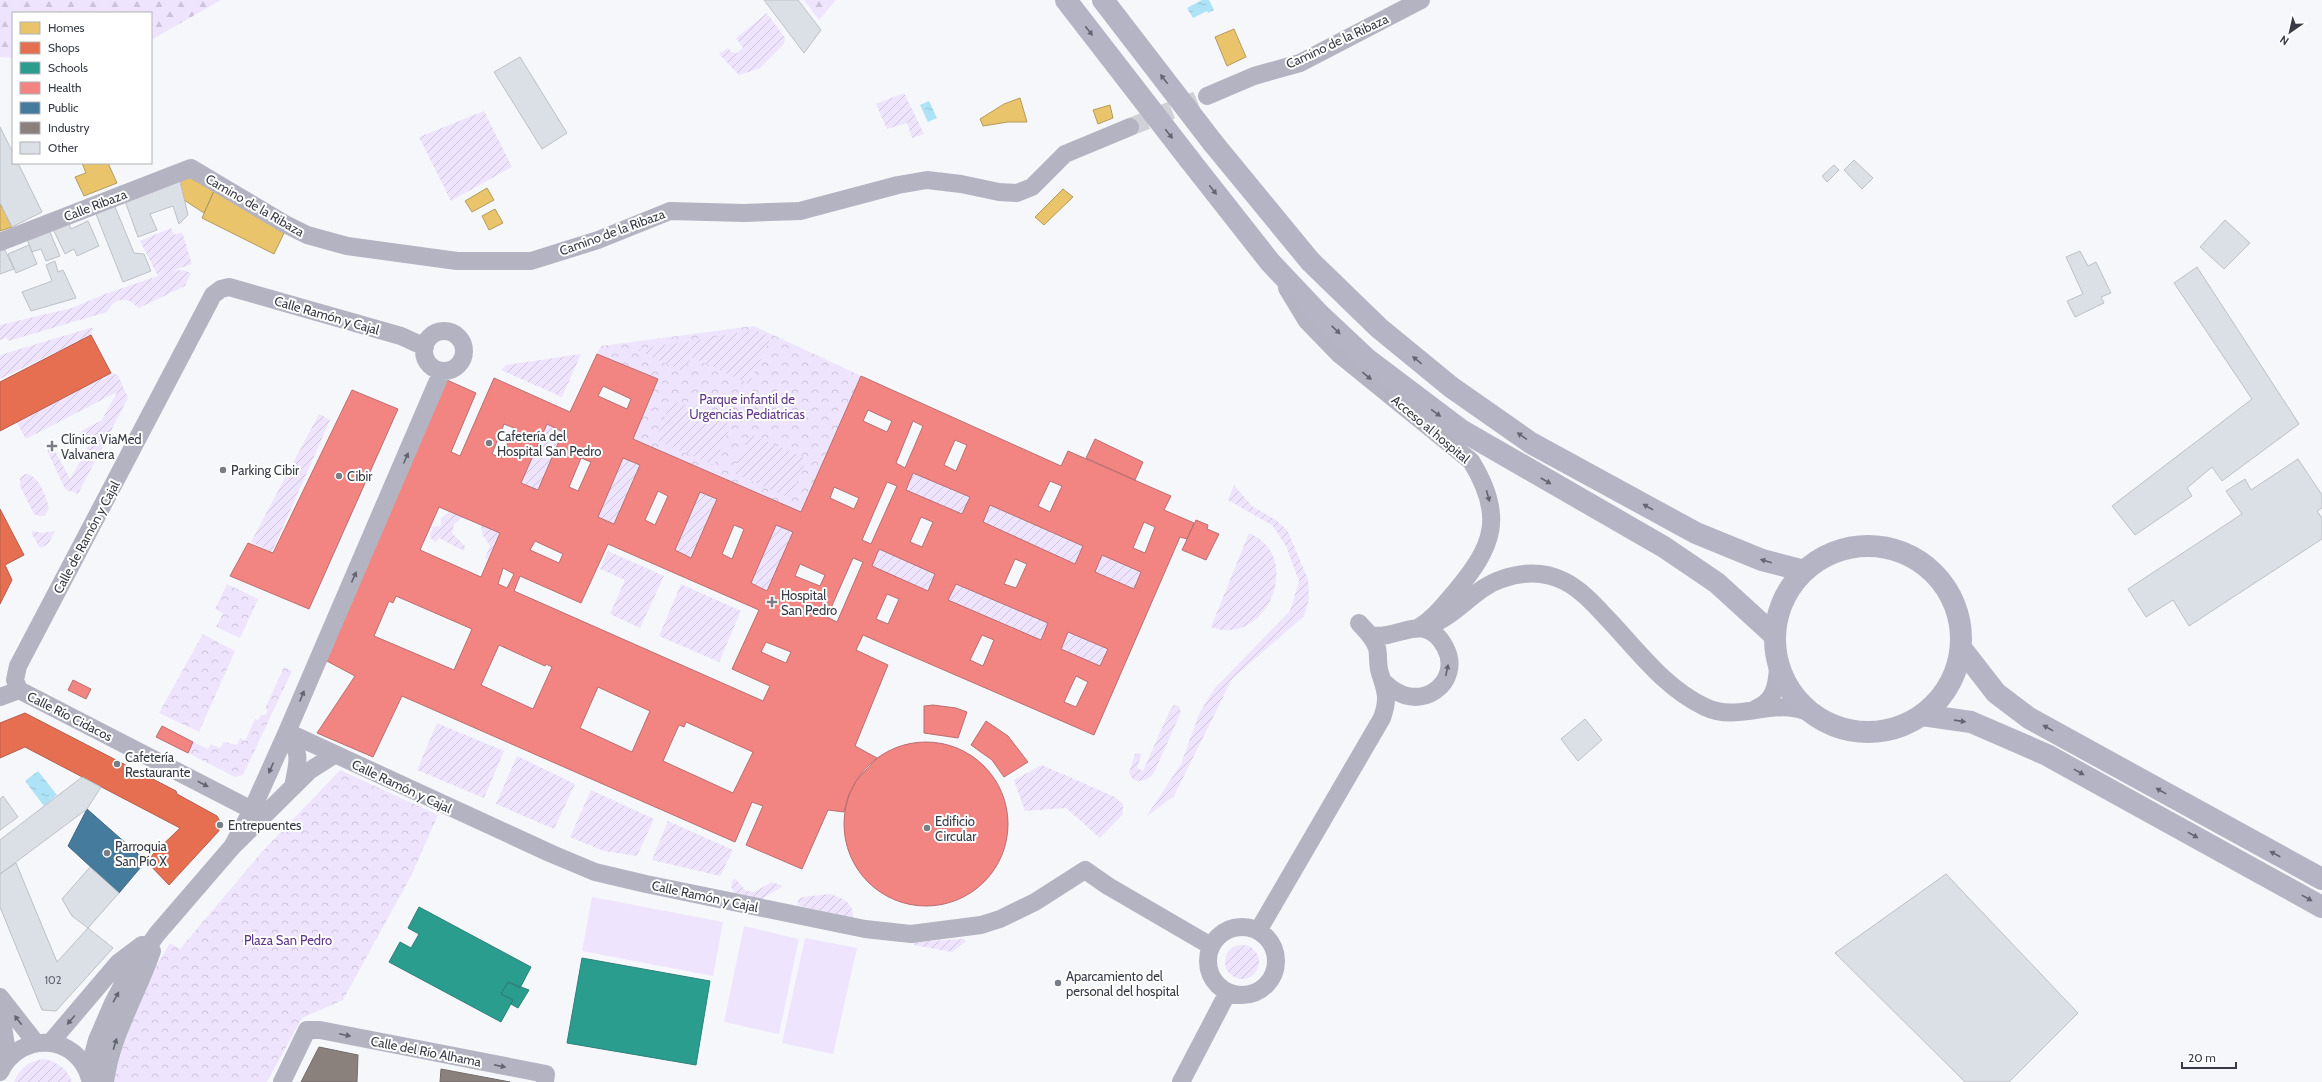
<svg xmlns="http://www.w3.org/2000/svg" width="2322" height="1082" font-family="Cabin,sans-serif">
	<defs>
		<pattern id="forest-firs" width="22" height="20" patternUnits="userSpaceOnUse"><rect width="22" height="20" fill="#eee4fd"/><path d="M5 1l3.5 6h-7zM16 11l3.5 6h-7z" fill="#cdc4da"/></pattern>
		<pattern id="park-crowns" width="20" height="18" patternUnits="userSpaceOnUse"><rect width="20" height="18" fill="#eee4fd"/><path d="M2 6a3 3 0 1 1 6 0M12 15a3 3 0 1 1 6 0" fill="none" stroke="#cdc4da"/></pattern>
		<pattern id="garden-furrows" width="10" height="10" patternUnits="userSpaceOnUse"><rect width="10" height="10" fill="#eee4fd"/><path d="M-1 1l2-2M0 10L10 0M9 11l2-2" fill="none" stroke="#cdc4da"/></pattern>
		<pattern id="water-ripples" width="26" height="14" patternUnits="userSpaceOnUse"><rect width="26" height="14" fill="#aee2f7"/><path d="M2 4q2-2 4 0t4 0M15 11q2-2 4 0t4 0" fill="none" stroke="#96c3d5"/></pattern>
	</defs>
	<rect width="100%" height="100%" fill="#f6f7fa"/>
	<path fill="#eee4fd" d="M592,897L723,922L713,976L582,951Z
		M744,926L799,939L779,1034L724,1022Z
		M805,938L857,948L833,1054L782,1043Z"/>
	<path fill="url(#forest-firs)" d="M0,0H221L151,40V13H13V58L0,57Z
		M804,0H836L819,20Z"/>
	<path fill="url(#park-crowns)" d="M754,326L861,376L801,512L633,439L658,379L597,354L601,346Z
		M227,584L258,599L240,638L216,627L223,613L215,609Z
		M203,634L235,651L199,732L159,713Z
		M284,667L292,671L243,775L235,777L188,753L193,742L208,749L211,744L220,748L224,742L237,745L240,738L245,741L255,719L258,720L261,715H265L268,710L265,709Z
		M340,770L438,815L411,876L343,1000L302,1018L267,1082H112L142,989L170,943L180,949L261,853Z"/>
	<path fill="url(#garden-furrows)" d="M767,13L785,38L784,44L760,68L739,75L719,54L728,48L731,52L737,53L743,48L736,38Z
		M904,93L924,134L912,138L907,123L887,129L876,104Z
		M484,111L512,167L451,201L419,137Z
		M171,228L174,235L182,232L192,264L171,271L184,270L191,273L185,286L139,308C128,297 115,296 107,312L8,341L7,338L0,340V325L72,308L105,294L158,276L140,241Z
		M90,328H93L91,335L0,379V355Z
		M755,330L771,337L749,384L691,357L684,372L637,350Z
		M581,354L562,397L501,370L506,365Z
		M111,373L118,375L128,398L78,494L65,489L47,450L53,447L70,479L89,445L81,431L102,420L117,392L26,439L17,423Z
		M672,400L731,425L714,465L655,440Z
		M319,414L330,420L272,552L251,542Z
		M547,424L563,432L538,490L521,483Z
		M750,434L807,459L790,498L733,473Z
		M623,458L640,465L614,524L598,517Z
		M913,473L970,497L962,514L906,490Z
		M25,474C37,472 48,499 49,509L44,516H39L34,514L20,486V478Z
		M1234,485L1252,506L1276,520L1287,530L1308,579L1309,599L1304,616L1232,679L1174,796L1146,817L1181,764L1199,714L1214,689L1290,611L1299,581L1286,546L1272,525L1228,500Z
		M700,492L717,499L691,558L675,550Z
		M990,505L1083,546L1075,564L983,522Z
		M450,511L463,517L454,524L452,533L465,546L464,551L439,538L436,542L432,540L430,535L433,527L441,526V519Z
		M481,525L500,533L488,560L485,558L490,546L482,534Z
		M776,525L793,532L767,591L751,583Z
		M32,531L43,533L55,531L48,544L40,548L32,534Z
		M1249,533C1306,557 1265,649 1211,627Z
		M879,549L935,574L928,591L872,566Z
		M608,551L664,576L640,628L610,614L625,580L600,569Z
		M1102,555L1141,572L1134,589L1095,572Z
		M681,584L741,611L719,662L659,636Z
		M956,584L1048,623L1041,640L948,600Z
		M1068,632L1108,649L1100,666L1061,649Z
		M1174,705L1179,706L1181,712L1154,773C1147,782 1134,785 1129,773L1135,754L1140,753L1141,756L1137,768L1143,771L1169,712Z
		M437,723L504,751L484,798L417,770Z
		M517,756L575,784L554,829L496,804Z
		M1042,765L1115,797L1123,804V814L1100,838L1066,808L1025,811L1014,780Z
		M591,790L654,819L637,856L604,851L570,837Z
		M668,821L733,850L720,876L652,860Z
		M736,879L745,890L754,892L772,882L783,886L760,900L735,894L731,887L733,880Z
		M829,894C844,898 854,903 853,919L797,905L799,899L803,897Z
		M964,939L966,941L965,942L952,952L914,945L913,942Z
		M1225 962a17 17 0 1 1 34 0a17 17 0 1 1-34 0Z
		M45,1059C59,1063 67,1069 72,1082H14C20,1067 29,1061 45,1059Z"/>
	<path fill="url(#water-ripples)" d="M1202,0H1209L1214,10L1208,13L1207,11L1193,18L1187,8Z
		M929,101L937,118L928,122L920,105Z
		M38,771L57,795L44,806L25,781Z"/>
	<path fill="#e9c46a" stroke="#b39b5f" d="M1234,29L1246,57L1227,66L1215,37Z
		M1020,98L1027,122H1008L983,126L980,119L1004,104Z
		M1110,105L1113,118L1098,124L1093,110Z
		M82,163H108L117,183L84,196L75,177L86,173Z
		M185,175L214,191L204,213L184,200L179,177Z
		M487,188L494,200L472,212L465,201Z
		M1063,189L1073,197L1044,225L1035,217Z
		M214,191L286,229L274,254L202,218Z
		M0,203L12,227L0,231Z
		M495,209L503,223L489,230L482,216Z"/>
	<path fill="#e76f51" stroke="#b25f4e" d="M91,335L111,373L0,431V382Z
		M0,509L24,555L5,565L12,580L0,604Z
		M25,713L176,791L177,794L217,816L222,825L218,832L169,885L146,861L180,828L25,747L0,758V723Z"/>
	<path fill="#2a9d8f" stroke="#2e8079" d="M419,907L531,967L520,988L508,982L501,994L513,1000L501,1022L389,962L400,942L411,948L419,934L408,928Z
		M582,958L710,981L696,1065L567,1043Z
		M508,982L529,990L518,1008L511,1004L513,1000L501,994Z"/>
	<path fill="#f28482" stroke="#ba6e70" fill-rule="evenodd" d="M597,354L658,379L633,439L801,512L861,376L1061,466L1068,451L1171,496L1164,510L1194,523L1187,539L1180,537L1094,735L863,635L856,650L888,665L855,746L877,758L856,781L849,794L844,812L828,810L802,869L746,845L763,806L752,802L735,842L402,696L373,757L317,733L355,676L325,660L447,380L476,393L451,452L460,456L494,378L570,412ZM603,386L631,399L627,409L598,396ZM868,410L892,421L887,432L863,421ZM913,421L923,426L905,468L896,463ZM504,424L514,428L501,458L492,454ZM547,424L563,432L538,490L521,483ZM955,440L967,445L956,471L944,465ZM581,458L591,462L578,491L569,487ZM623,458L640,465L614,524L598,517ZM913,473L970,497L962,514L906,490ZM1050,481L1062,486L1050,512L1038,506ZM887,482L897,486L871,544L862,540ZM834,487L859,498L854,509L830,498ZM658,491L668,496L655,525L645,520ZM700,492L717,499L691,558L675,550ZM990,505L1083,546L1075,564L983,522ZM439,507L500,533L481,577L420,550ZM921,517L933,522L922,547L910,542ZM1144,522L1155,527L1145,553L1133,548ZM734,525L744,529L732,559L722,554ZM776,525L793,532L767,591L751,583ZM535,541L563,554L559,563L530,550ZM608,544L759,610L732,669L770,686L763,701L514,591L520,576L581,603ZM879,549L935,574L928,591L872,566ZM1102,555L1141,572L1134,589L1095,572ZM853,558L863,562L837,622L827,617ZM1015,559L1027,564L1016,588L1004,584ZM800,564L825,575L820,586L795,576ZM503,568L514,574L507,588L498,584ZM956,584L1048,623L1041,640L948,600ZM887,594L899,599L888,624L876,619ZM396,596L472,629L454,670L374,636L389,601L393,603ZM1068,632L1108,649L1100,666L1061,649ZM982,635L994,640L983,666L970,660ZM766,642L791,652L786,663L761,652ZM499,645L545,666L546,664L552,667L533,709L481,685ZM1076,676L1088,682L1076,707L1064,702ZM598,687L650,711L632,752L580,728ZM686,722L753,752L733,793L663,761L679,725L684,727Z
		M352,390L398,409L309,609L230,576L248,543L273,553Z
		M1095,439L1143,462L1135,480L1086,458Z
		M1196,520L1208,525L1207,529L1219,534L1206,560L1182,550Z
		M73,680L91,689L86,699L68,690Z
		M933,705L956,708L967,712L958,738L924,733V706Z
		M986,721L1008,736L1028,762L1004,777L992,760L971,745Z
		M162,726L193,742L188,753L156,737Z
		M844 824a82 82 0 1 1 164 0a82 82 0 1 1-164 0Z"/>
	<path fill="#457b9d" stroke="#406883" d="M87,809L146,861L119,893L68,846Z"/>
	<path fill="#8a817c" stroke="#716c6c" d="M319,1047L358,1055L357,1082H301Z
		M441,1069L510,1082H440Z"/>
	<path fill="#dbe0e6" stroke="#bcc1c6" d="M764,0H798L821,30L804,53Z
		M520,57L567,133L542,149L494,72Z
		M0,127L13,153V163H18L42,212L12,227L0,203Z
		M1854,160L1873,178L1862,189L1844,170Z
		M1834,165L1839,170L1827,182L1822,176Z
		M179,177L188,215L179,224L173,206L150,214L157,230L138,237L124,198Z
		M113,202L134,253L144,254L151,271L123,282L94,209Z
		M2225,220L2250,243L2224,269L2200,247Z
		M88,221L99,246L77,256L74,249L65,254L53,229L68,222L71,229Z
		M49,230L60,256L46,261L41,249L32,252L27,239Z
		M29,245L37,264L16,273L8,254Z
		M3,246L14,269L0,274V248Z
		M2080,251L2088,266L2096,262L2111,293L2101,297L2104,303L2075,317L2067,301L2083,294L2066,257Z
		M55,261L58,272L63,270L76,298L31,311L22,292L52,281L46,265Z
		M2197,267L2299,424L2222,481L2212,467L2187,488L2192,496L2135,535L2112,506L2252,399L2174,283Z
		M2298,459L2322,495V508L2317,511L2322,518V539L2189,626L2173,600L2146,617L2128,589L2242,514L2226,491L2245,479L2251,490Z
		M1585,719L1602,740L1578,761L1561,739Z
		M82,777L101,787L87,809L0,874V840Z
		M3,796L18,817L0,830V799Z
		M16,863L57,962L88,928L113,948L56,1011L42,1010L0,907V874Z
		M90,867L119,893L88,928L72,916L62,899Z
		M1946,874L2078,1013L2009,1082H1965L1835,953Z"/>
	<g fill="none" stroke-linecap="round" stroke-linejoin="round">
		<path stroke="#d0d1d6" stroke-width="18" stroke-dasharray="18 9" stroke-linecap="butt" d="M1130,127L1207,96"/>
		<path stroke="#b3b3c2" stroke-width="18" d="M1207,96L1254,76L1300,63L1421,0
			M0,242L191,168L285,224L307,235L347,246L457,261H531L598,240L670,211L744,213L800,211L898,185L927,180L961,184L999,192L1017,193L1032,187L1065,154L1130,127
			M1287,288L1307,321L1339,354L1471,461C1505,516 1494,546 1455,592C1443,606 1433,619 1418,628
			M424 351a20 20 0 1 1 40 0a20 20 0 1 1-40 0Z
			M1439,621C1462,609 1477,587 1502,579C1522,572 1544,571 1564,581C1580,589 1593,603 1605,616C1636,648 1664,688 1705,707C1740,724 1775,695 1812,714
			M1370,635C1396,642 1424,609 1445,647C1464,682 1419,717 1385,683
			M19,690L15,680L18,666L213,295L221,289L229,287L401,336L425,347
			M19,690L252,810H263
			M0,697L19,690
			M1755,709C1775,701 1777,685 1778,667
			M287,732L552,854L595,872L646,884L865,929L911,934L981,925L1000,919L1035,902L1085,870L1108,886L1211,946
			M287,732C302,756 298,760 293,787
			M232,847L252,810L287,732L442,371
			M1208 961a34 34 0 1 1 68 0a34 34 0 1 1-68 0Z
			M1258,931L1382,718C1389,698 1386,692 1380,673C1377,665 1379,656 1377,648C1374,638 1366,631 1359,623
			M0,997L36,1043
			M0,1007L8,1059
			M50,1043L118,963L142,945
			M0,1072C20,1030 78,1034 90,1079
			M88,1073L97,1040L113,1003L129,973L157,934L232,847L309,771L334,755
			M105,1082C111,1036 137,994 152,951
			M282,1082L307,1030H320L546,1074L545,1082
			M1181,1082L1228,992"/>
		<path stroke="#b5b4c4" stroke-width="22" d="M1213,143L1310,261L1379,328L1451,387L1531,443L1696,533L1762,560L1804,571
			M1189,159L1270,262L1319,314L1367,359L1461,430L1664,547L1717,583L1775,636
			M1775 639a93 93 0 1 1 186 0a93 93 0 1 1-186 0Z
			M1961,648L1996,693L2029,718L2322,879
			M1922,715L1971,722L2047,755L2322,907"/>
		<path stroke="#b5b4c4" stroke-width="22" d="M1066,0L1189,159
			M1103,0L1213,143"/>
	</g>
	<defs><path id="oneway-solid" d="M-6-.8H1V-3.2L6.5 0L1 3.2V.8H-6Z"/></defs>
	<g fill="#626572">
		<use href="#oneway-solid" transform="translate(1089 31) rotate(52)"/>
		<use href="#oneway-solid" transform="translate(1164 79) rotate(-128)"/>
		<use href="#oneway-solid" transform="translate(1169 134) rotate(52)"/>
		<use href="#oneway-solid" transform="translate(1213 190) rotate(52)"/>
		<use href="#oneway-solid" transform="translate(1336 330) rotate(43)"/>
		<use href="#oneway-solid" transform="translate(1417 360) rotate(-141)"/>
		<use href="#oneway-solid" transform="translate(1436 413) rotate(36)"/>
		<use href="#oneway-solid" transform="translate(1522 436) rotate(-145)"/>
		<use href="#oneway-solid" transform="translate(1546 481) rotate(30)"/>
		<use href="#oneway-solid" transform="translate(1648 507) rotate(-151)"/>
		<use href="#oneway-solid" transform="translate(1766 561) rotate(-164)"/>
		<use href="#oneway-solid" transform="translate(1960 721) rotate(8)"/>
		<use href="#oneway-solid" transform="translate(2048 728) rotate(-151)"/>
		<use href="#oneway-solid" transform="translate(2079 772) rotate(29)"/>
		<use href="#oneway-solid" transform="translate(2161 791) rotate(-151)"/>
		<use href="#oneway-solid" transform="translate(2193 835) rotate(29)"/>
		<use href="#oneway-solid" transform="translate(2275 854) rotate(-152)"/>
		<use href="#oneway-solid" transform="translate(2307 898) rotate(29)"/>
	</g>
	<g fill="#626571">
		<use href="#oneway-solid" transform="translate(1367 376) rotate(39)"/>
		<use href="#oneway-solid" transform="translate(406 458) rotate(-66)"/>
		<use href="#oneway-solid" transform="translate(1488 496) rotate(75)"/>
		<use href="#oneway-solid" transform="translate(354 577) rotate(-66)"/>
		<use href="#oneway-solid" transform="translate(1447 670) rotate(-78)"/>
		<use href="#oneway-solid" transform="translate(302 696) rotate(-68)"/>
		<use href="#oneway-solid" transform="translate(271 768) rotate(114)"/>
		<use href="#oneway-solid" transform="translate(203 784) rotate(27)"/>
		<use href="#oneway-solid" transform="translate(116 997) rotate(-61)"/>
		<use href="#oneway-solid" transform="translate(18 1020) rotate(-128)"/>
		<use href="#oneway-solid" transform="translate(71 1020) rotate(130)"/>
		<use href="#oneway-solid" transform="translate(345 1035) rotate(12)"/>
		<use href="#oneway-solid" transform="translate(115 1044) rotate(-73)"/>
		<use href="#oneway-solid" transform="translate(500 1066) rotate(11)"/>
	</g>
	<g fill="#797d85" stroke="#fff" stroke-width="1.5">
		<circle cx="489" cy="443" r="4"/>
		<path d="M50 440h4v4h4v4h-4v4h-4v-4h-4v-4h4z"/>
		<circle cx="223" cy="470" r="4"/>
		<circle cx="339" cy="476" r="4"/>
		<path d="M770 596h4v4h4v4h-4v4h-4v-4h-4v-4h4z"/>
		<circle cx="117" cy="764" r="4"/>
		<circle cx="220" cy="825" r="4"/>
		<circle cx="927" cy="828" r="4"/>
		<circle cx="107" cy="853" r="4"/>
		<circle cx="1058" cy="983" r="4"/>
	</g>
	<g text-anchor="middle" stroke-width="4" stroke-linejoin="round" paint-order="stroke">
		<g font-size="11" fill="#5f646e">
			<text x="53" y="984">102</text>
		</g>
		<g font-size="13" fill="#363b46" stroke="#fff">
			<text transform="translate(1337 41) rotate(-25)" y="5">Camino de la Ribaza</text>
			<text transform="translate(95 205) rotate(-21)" y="5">Calle Ribaza</text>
			<text transform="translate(255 205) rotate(30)" y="5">Camino de la Ribaza</text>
			<text transform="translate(612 232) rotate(-20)" y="5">Camino de la Ribaza</text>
			<text transform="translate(327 315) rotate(16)" y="5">Calle Ramón y Cajal</text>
			<text transform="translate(1431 429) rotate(40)" y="5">Acceso al hospital</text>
			<text transform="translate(86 537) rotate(-62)" y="5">Calle de Ramón y Cajal</text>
			<text transform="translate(70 716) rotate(27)" y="5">Calle Río Cidacos</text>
			<text transform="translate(402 786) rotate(25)" y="5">Calle Ramón y Cajal</text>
			<text transform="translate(705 896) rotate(12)" y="5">Calle Ramón y Cajal</text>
			<text transform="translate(426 1051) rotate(11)" y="5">Calle del Río Alhama</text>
		</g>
		<g font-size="13" fill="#61378a" stroke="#fff">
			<text x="747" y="404">Parque infantil de<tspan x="747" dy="15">Urgencias Pediatricas</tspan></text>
			<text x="288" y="945">Plaza San Pedro</text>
		</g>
		<g font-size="13" fill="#363b46" stroke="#fff" text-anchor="start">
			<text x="497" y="441">Cafetería del<tspan x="497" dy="15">Hospital San Pedro</tspan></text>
			<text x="61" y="444">Clínica ViaMed<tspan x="61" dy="15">Valvanera</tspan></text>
			<text x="231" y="475">Parking Cibir</text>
			<text x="347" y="481">Cibir</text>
			<text x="781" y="600">Hospital<tspan x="781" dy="15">San Pedro</tspan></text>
			<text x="125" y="762">Cafetería<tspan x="125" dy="15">Restaurante</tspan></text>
			<text x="935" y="826">Edificio<tspan x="935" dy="15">Circular</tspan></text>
			<text x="228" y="830">Entrepuentes</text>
			<text x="115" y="851">Parroquia<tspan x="115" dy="15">San Pío X</tspan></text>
			<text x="1066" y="981">Aparcamiento del<tspan x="1066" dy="15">personal del hospital</tspan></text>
		</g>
	</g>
	<rect x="12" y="12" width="140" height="152" fill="#ffffff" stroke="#afb1b5"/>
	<rect x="20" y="22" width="20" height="12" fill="#e9c46a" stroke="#afb1b5"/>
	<text x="48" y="32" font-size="12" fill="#363b46">Homes</text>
	<rect x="20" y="42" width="20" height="12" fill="#e76f51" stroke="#afb1b5"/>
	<text x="48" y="52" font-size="12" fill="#363b46">Shops</text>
	<rect x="20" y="62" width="20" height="12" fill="#2a9d8f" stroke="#afb1b5"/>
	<text x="48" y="72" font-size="12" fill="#363b46">Schools</text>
	<rect x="20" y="82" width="20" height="12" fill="#f28482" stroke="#afb1b5"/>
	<text x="48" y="92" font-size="12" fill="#363b46">Health</text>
	<rect x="20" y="102" width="20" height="12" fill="#457b9d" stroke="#afb1b5"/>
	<text x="48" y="112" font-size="12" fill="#363b46">Public</text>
	<rect x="20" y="122" width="20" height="12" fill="#8a817c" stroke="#afb1b5"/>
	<text x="48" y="132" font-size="12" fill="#363b46">Industry</text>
	<rect x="20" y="142" width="20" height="12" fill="#dbe0e6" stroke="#afb1b5"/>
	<text x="48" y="152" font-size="12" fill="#363b46">Other</text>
	<g transform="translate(2290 32) rotate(214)" stroke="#ffffff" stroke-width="3" paint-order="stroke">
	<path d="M0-3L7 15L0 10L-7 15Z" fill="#363b46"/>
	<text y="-6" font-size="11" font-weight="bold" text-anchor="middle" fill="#363b46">N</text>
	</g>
	<path d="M2182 1062v6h54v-6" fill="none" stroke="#363b46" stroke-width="2"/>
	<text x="2188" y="1062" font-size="12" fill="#363b46" stroke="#ffffff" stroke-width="3" paint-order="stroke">20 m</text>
</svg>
